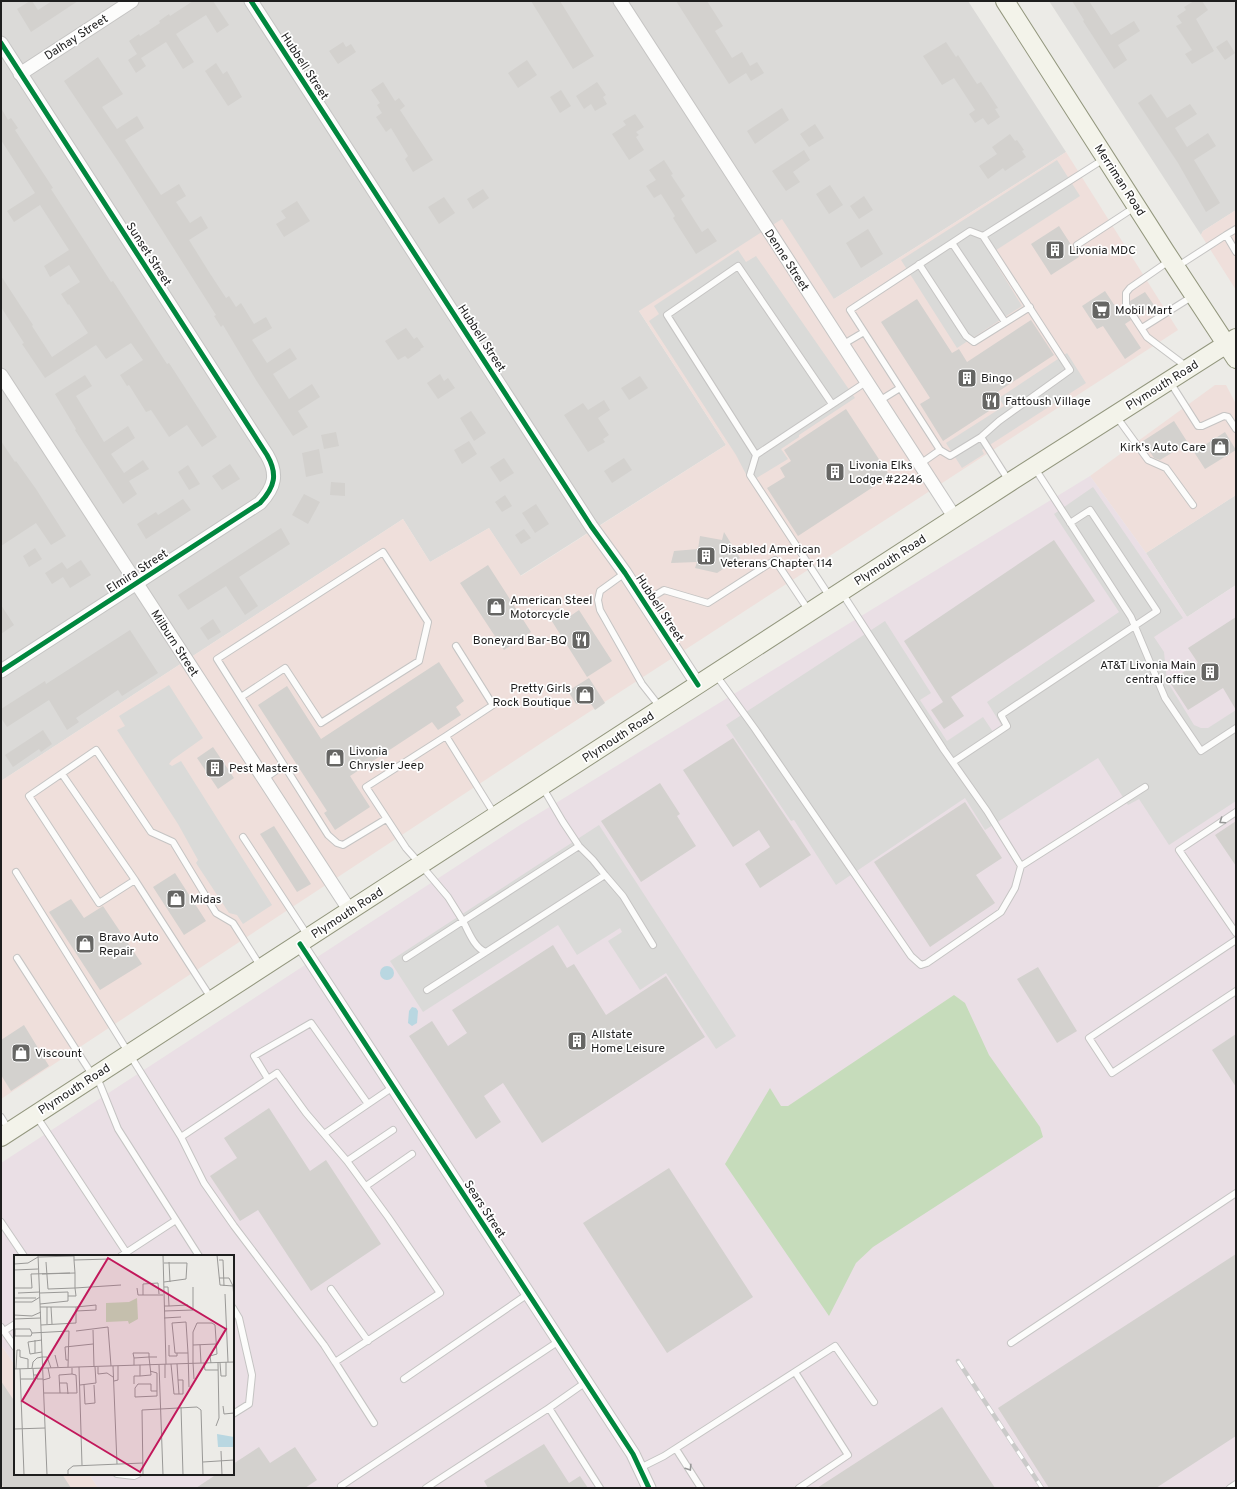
<svg xmlns="http://www.w3.org/2000/svg" width="1237" height="1489" font-family="Overpass,sans-serif">
	<rect width="100%" height="100%" fill="#ecebe7"/>
	<path fill="#dbdad8" d="M1,1H968L1066,152L834,299L639,311L726,445L520,576L489,528L430,562L403,519L1,781Z
		M1049,1H1236V210L1203,231L1201,235Z
		M1236,495V585L1187,617L1146,553Z"/>
	<path fill="#efdfdb" d="M1066,152L1178,330L546,740L1,1099V781L403,519L430,562L489,528L521,576L726,445L639,311L782,219L834,299Z
		M1236,210V290L1201,235L1203,231Z
		M1215,385H1226L1236,404V495L1146,553L1090,476Z
		M1,1345L15,1365V1474H89L98,1488H1Z"/>
	<path fill="#eadfe5" d="M1090,476L1146,553L1187,617L1236,585V1488H98L89,1474H233V1256H15V1365L1,1345V1163L520,825Z"/>
	<path fill="#dadad8" d="M1057,160L1080,196L990,254L1022,306L957,348L901,260Z
		M738,250L746,262L756,256L855,398L799,435V437L781,449L788,459L750,482L736,455L649,321L659,314L654,306Z
		M1067,353L1086,383L982,450L984,454L962,468L946,443L1004,406L999,398Z
		M1093,487L1183,618L1154,637L1164,652L1167,681L1194,725L1201,728H1208L1236,710V801L1169,845L1139,799L1128,805L1098,758L985,830L965,798L836,885L794,820L791,821L726,725L885,621L931,693L920,700L947,741L983,717L993,732L1002,726L987,702L1119,612L1054,514Z
		M169,685L203,738L172,760L169,764L172,766L181,761L272,905L243,924L237,915L229,913L196,863L198,860L178,824L117,730L125,726L119,716Z
		M599,825L736,1036L716,1049L666,973L640,990L608,941L622,932L620,928L577,955L558,925L423,1012L390,961Z"/>
	<path fill="#c6dcbb" d="M954,995L965,1003L989,1055L1040,1127L1043,1137L873,1247L856,1263L829,1316L725,1164L770,1088L781,1106H788Z"/>
	<path fill="#b9d7e1" d="M380 973a7 7 0 1 1 14 0a7 7 0 1 1-14 0Z
		M412,1007L416,1008L418,1011L417,1023L412,1026L408,1023L409,1011Z"/>
	<path fill="#d3d1ce" d="M30,1H32L38,10L52,1H78L31,32L17,9Z
		M193,1H213L229,25L217,33L206,15L176,34L194,62L183,69L166,42L141,58L146,66L136,73L128,60L137,54L129,41L139,34L140,36L160,23L159,21L169,14L170,16Z
		M531,1H560L594,56L573,69Z
		M676,1H707L723,26L715,31L732,58L742,52L750,66L757,62L764,73L751,81L746,73L729,84Z
		M1072,1H1089L1111,35L1134,21L1140,31L1118,45L1127,60L1114,69L1083,21L1084,20Z
		M1194,1H1202L1208,10L1196,19L1214,51L1192,64L1185,54L1192,50L1176,26L1182,23L1177,16L1186,10L1184,7Z
		M1227,40L1235,53L1225,60L1216,47Z
		M343,42L346,47L351,44L356,52L338,64L329,51Z
		M946,42L956,57L958,55L977,84L981,82L998,108L995,109L1000,117L988,125L983,118L975,123L969,114L975,110L954,78L942,85L923,56Z
		M98,57L123,94L102,107L117,129L137,116L144,128L125,140L145,171L161,195L179,184L186,196L176,202L190,223L201,216L208,228L189,240L209,272L226,298L229,296L236,307L241,303L254,324L266,317L272,328L252,340L267,363L290,348L297,359L273,374L289,399L312,384L320,397L298,411L308,427L293,436L256,380L223,325L221,327L214,316L216,315L122,167L64,81Z
		M527,60L537,75L518,88L508,73Z
		M216,63L223,74L227,71L242,97L228,106L205,71Z
		M383,82L395,101L399,98L405,106L400,110L433,160L413,172L405,159L408,156L391,128L386,132L376,117L382,113L377,105L380,103L371,90Z
		M597,82L606,95L603,97L607,104L595,111L591,104L584,109L576,96Z
		M561,90L571,106L560,113L550,97Z
		M1151,94L1167,118L1190,104L1197,114L1175,128L1187,147L1208,133L1216,146L1194,160L1220,203L1206,212L1178,163L1138,103Z
		M1,108L8,120L11,118L18,128L15,130L53,188L51,189L111,282L113,281L167,364L169,363L217,437L202,447L187,425L169,437L151,410L146,412L129,385L127,386L120,375L143,360L131,343L106,359L96,345L45,378L22,344L24,343L1,307V276L33,325L32,326L52,357L88,333L69,304L68,305L61,294L80,282L69,265L50,277L44,266L69,250L40,205L14,222L7,211L35,193L1,140Z
		M782,108L789,120L755,144L747,131Z
		M635,114L644,127L636,132L639,135L636,137L644,150L629,160L612,134L626,125L623,121Z
		M815,124L824,138L809,147L800,134Z
		M1010,134L1015,141L1017,140L1024,150L1022,151L1026,157L1005,171L1003,168L988,179L979,166L997,154L992,147Z
		M804,150L810,160L793,172L800,182L786,191L772,171Z
		M664,160L673,174L671,175L685,196L681,199L702,232L708,228L717,241L696,254L673,218L675,216L661,194L654,198L646,186L656,180L649,170Z
		M830,185L843,205L829,214L816,194Z
		M483,189L489,198L473,209L467,199Z
		M864,196L873,210L859,219L850,206Z
		M444,197L455,213L439,224L428,207Z
		M297,201L310,221L284,237L276,224L286,218L281,211Z
		M1059,226L1079,257L1051,275L1031,244Z
		M868,229L883,254L861,268L846,243Z
		M1105,291L1117,309L1122,306L1131,320L1125,324L1141,348L1125,359L1103,326L1097,329L1082,306Z
		M1145,292L1154,305L1138,315L1130,304V301Z
		M917,299L952,353L959,349L967,362L1031,320L1054,355L993,395L997,401L987,407L989,411L943,441L920,404L930,398L881,322Z
		M406,328L414,339L417,337L424,347L420,349L421,350L408,359L405,356L398,360L385,341Z
		M440,374L444,381L448,378L455,388L438,399L427,383Z
		M85,375L92,386L76,396L104,442L128,426L135,438L111,454L124,473L143,460L149,469L129,481L137,494L123,504L75,430L76,429L55,394Z
		M640,376L648,388L629,400L621,388Z
		M604,400L610,410L598,418L609,435L603,439L605,442L588,452L564,415L583,403L588,410Z
		M846,409L890,476L798,536L767,488L785,477L780,468L791,461L784,450Z
		M471,411L486,433L474,441L460,418Z
		M1174,421L1188,443L1160,460L1154,458L1143,441Z
		M336,432L339,446L324,449L321,435Z
		M1225,432L1236,450L1205,469L1194,452Z
		M1,441L15,462L16,461L36,489L66,536L51,545L36,523L1,546Z
		M469,441L477,454L462,464L454,450Z
		M319,449L323,473L306,477L302,453Z
		M504,458L514,473L500,482L490,467Z
		M624,458L632,470L612,483L604,471Z
		M230,464L240,479L222,490L212,476Z
		M188,465L200,484L189,490L178,472Z
		M331,482L345,483V496L330,495Z
		M304,494L320,502L308,524L292,515Z
		M505,495L512,506L502,512L495,502Z
		M183,499L191,510L146,539L137,524L156,512L158,515Z
		M536,504L549,524L535,533L522,513Z
		M281,528L290,544L239,577L258,606L245,615L226,586L188,610L178,595Z
		M524,529L531,538L521,544L515,535Z
		M724,532L740,558L717,573L695,568L697,562L671,563L674,551L698,549L700,536L722,540Z
		M1054,540L1095,601L951,697L964,716L944,729L931,710L943,702L904,641Z
		M35,548L42,559L29,567L23,556Z
		M81,560L91,575L70,588L63,577L52,584L45,573L62,562L67,569Z
		M488,565L531,632L504,650L460,583Z
		M1,605L14,625L1,634Z
		M559,608L566,619L579,610L612,661L587,677L548,615Z
		M1236,617V710L1223,688L1188,710L1169,681L1198,663L1188,648Z
		M213,619L221,632L208,640L200,628Z
		M130,630L158,673L122,696L118,690L76,718L79,722L67,730L49,700L7,727L1,718V709L45,681L46,684Z
		M439,662L464,701L456,707L461,715L438,730L432,722L350,776L370,807L335,830L324,813L327,811L258,705L287,686L321,739Z
		M589,678L605,703L595,710L587,698L576,704L568,691Z
		M43,730L52,744L41,752L39,749L13,767L5,755Z
		M733,738L811,855L760,888L745,864L770,847L759,830L733,847L683,770Z
		M213,747L234,778L218,789L197,758Z
		M660,783L680,814L677,816L696,846L641,882L601,821Z
		M965,802L1002,858L976,875L995,903L930,947L874,862Z
		M1236,821V866L1215,835Z
		M274,826L311,884L297,892L260,834Z
		M175,873L206,921L184,935L153,887Z
		M71,899L84,918L103,906L142,964L100,990L49,912Z
		M553,945L567,968L574,964L606,1015L666,976L705,1037L542,1143L503,1083L484,1096L501,1122L476,1139L409,1036L432,1021L448,1046L467,1033L452,1010Z
		M1038,967L1077,1031L1057,1043L1017,979Z
		M24,1025L49,1066L11,1091L1,1075V1040Z
		M1236,1034V1087L1212,1050Z
		M269,1108L310,1171L326,1160L381,1244L311,1291L258,1210L240,1221L210,1176L237,1158L224,1138Z
		M669,1168L753,1297L667,1353L583,1223Z
		M1236,1254V1436L1156,1488H1049L998,1408Z
		M1,1381L15,1402V1474H62L71,1488H4L1,1483Z
		M942,1407L995,1488H817Z
		M544,1444L569,1483L580,1476L588,1488H488L484,1481Z
		M259,1447L270,1463L295,1447L317,1480L305,1488H196L217,1474H233V1464Z"/>
	<g fill="none" stroke-linecap="round" stroke-linejoin="round">
		<g stroke="#c5c4c3" stroke-width="8">
			<path id="service" d="M1226,235L1236,229
				M952,243L1005,322
				M1077,245L1135,207
				M1169,261L1130,288L1126,293V305L1147,337L1187,367
				M919,264L966,336L974,342L1030,307
				M1178,266L1226,235L1236,252
				M1142,328L1193,296
				M842,345L864,332
				M1170,382L1198,426H1202L1224,416L1228,417L1236,429
				M879,401L900,388
				M1116,416L1148,460L1166,468L1193,505
				M981,437L950,456L940,450L850,310L970,231L983,236
				M756,455L667,315L738,266L832,404
				M920,464L940,450
				M1034,467L1131,617L1165,698L1201,751L1236,728
				M1009,481L981,437L999,421L1070,370L983,236L1104,159
				M625,573L600,591L598,600L600,610L642,684L660,707
				M842,593L944,750L987,811L1021,866
				M830,597L750,475L756,455L866,382
				M644,602L664,590L708,603L775,560L809,611
				M456,646L493,705L446,736L495,815
				M716,675L755,729L911,956L921,965L927,963L1001,912L1015,888L1021,866L1145,787
				M241,697L285,668L321,723L419,661L428,622L383,552L217,659C254,717 291,776 328,835L337,843L343,845L386,819
				M446,736L366,787L406,848L421,865L448,897L463,921L579,846L563,822L543,788
				M953,762L1007,726L1001,715L1157,611L1090,510L1070,523
				M62,774L135,880
				M264,779L284,765
				M1236,812L1179,850L1236,933
				M243,837L308,936
				M16,872L181,1137L277,1073L306,1113L347,1161L388,1217L440,1293L335,1362L324,1345L234,1226L204,1183L181,1137
				M605,875L623,896L653,945
				M1236,940L1089,1038L1112,1073L1236,991
				M17,958L93,1076
				M406,958L463,921C468,931 475,949 486,952L605,875L593,860L579,846
				M427,990L486,952
				M211,998L135,880L99,903L29,796L96,750L151,832L173,842L216,913L233,923L261,967
				M97,1077L118,1129L199,1256
				M268,1079L254,1056L311,1023L368,1104
				M1,1117L9,1130
				M37,1117L126,1252
				M324,1134L393,1087
				M347,1161L393,1130
				M366,1186L412,1154
				M1,1222L24,1256
				M121,1256L176,1220
				M331,1289L368,1341
				M233,1308L239,1318L252,1375L249,1404L233,1414
				M1,1327L15,1347
				M4,1331L15,1324
				M1011,1343L1236,1193
				M335,1362L374,1423
				M795,1372L848,1455L799,1488
				M404,1379L528,1294
				M586,1382L549,1408L600,1488
				M676,1449L701,1488
				M640,1468L664,1456L835,1346L874,1402
				M117,1474L134,1476L138,1474
				M342,1488L341,1486L368,1468L559,1341
				M426,1488L549,1408
				M1230,1488L1236,1484"/>
		</g>
		<g stroke="#c5c4c3" stroke-width="15">
			<path id="minor" d="M251,1L591,526L625,573L698,685
				M620,1L955,518
				M1,43L267,455C278,474 275,487 260,503L1,671
				M20,74L132,1
				M1,375L350,911
				M300,944L633,1454L649,1488"/>
		</g>
		<g stroke="#93977e" stroke-width="20">
			<path id="secondary" d="M1005,1L1165,251L1236,359
				M1,1137L1010,482L1236,338"/>
		</g>
		<use href="#service" stroke="#fcfcfb" stroke-width="6"/>
		<use href="#minor" stroke="#fcfcfb" stroke-width="13"/>
		<use href="#secondary" stroke="#f3f3ea" stroke-width="18"/>
		<g stroke="#cacac9" stroke-width="4.5">
			<path id="rail" d="M958,1361L1042,1488"/>
		</g>
		<use href="#rail" stroke="#fff" stroke-width="3" stroke-dasharray="9" stroke-linecap="butt"/>
		<g stroke="#fff" stroke-width="8">
			<path id="cycleway" d="M251,1L591,526L625,573L698,685
				M1,43L267,455C278,474 275,487 260,503L1,671
				M300,944L633,1454L649,1488"/>
		</g>
		<use href="#cycleway" stroke="#00873e" stroke-width="5"/>
	</g>
	<defs><path id="oneway-chevron" d="M-2-3.5L2.5 0L-2 3.5" fill="none" stroke-width="1.6" stroke-linecap="round" stroke-linejoin="round"/></defs>
	<g stroke="#989898">
		<use href="#oneway-chevron" transform="translate(1222 821) rotate(146)"/>
		<use href="#oneway-chevron" transform="translate(689 1468) rotate(57)"/>
	</g>
	<defs>
		<g id="building-square" transform="scale(1)"><rect x="-9" y="-9" width="18" height="18" rx="4" fill="#666664" stroke="#fff"/><path d="M-4-6H4V6H1V3H-1V6H-4ZM-2.5-4.3h1.7v1.8h-1.7ZM.8-4.3h1.7v1.8H.8ZM-2.5-1h1.7V.8h-1.7ZM.8-1h1.7V.8H.8Z" fill="#fff"/></g>
		<g id="supermarket-square" transform="scale(1)"><rect x="-9" y="-9" width="18" height="18" rx="4" fill="#666664" stroke="#fff"/><path d="M-6-5.5h2.5l.6 2H6L4.5 2H-2.5L-4.4-4H-6ZM-1.5 3.2a1.3 1.3 0 1 0 .1 0ZM3 3.2a1.3 1.3 0 1 0 .1 0Z" fill="#fff"/></g>
		<g id="restaurant-square" transform="scale(1)"><rect x="-9" y="-9" width="18" height="18" rx="4" fill="#666664" stroke="#fff"/><path d="M-5-6h1v4h1v-4h1v4h1v-4h1v5L-1.5 .5V6h-2V.5L-5-1ZM5-6V6H3V1.5H1.5Q1.5-4 5-6Z" fill="#fff"/></g>
		<g id="shop-square" transform="scale(1)"><rect x="-9" y="-9" width="18" height="18" rx="4" fill="#666664" stroke="#fff"/><path d="M-5-2.5h2.3a2.7 3.5 0 0 1 5.4 0H5L5.5 6h-11ZM-1.5-2.5h3a1.5 2.3 0 0 0-3 0Z" fill="#fff"/></g>
	</defs>
	<g fill-rule="evenodd">
		<use href="#building-square" x="1055" y="250"/>
		<use href="#supermarket-square" x="1101" y="310"/>
		<use href="#building-square" x="967" y="378"/>
		<use href="#restaurant-square" x="991" y="401"/>
		<use href="#shop-square" x="1220" y="447"/>
		<use href="#building-square" x="835" y="472"/>
		<use href="#building-square" x="706" y="556"/>
		<use href="#shop-square" x="496" y="607"/>
		<use href="#restaurant-square" x="581" y="640"/>
		<use href="#building-square" x="1210" y="672"/>
		<use href="#shop-square" x="585" y="695"/>
		<use href="#shop-square" x="335" y="758"/>
		<use href="#building-square" x="215" y="768"/>
		<use href="#shop-square" x="176" y="899"/>
		<use href="#shop-square" x="85" y="944"/>
		<use href="#building-square" x="577" y="1041"/>
		<use href="#shop-square" x="21" y="1053"/>
	</g>
	<g text-anchor="middle" stroke-width="3.5" stroke-linejoin="round" paint-order="stroke">
		<g font-size="12" fill="#1e1e1e" stroke="#fff">
			<text transform="translate(76 37) rotate(-33)" y="4">Dalhay Street</text>
			<text transform="translate(305 66) rotate(57)" y="4">Hubbell Street</text>
			<text transform="translate(1120 180) rotate(57)" y="4">Merriman Road</text>
			<text transform="translate(149 254) rotate(57)" y="4">Sunset Street</text>
			<text transform="translate(787 260) rotate(57)" y="4">Denne Street</text>
			<text transform="translate(482 338) rotate(57)" y="4">Hubbell Street</text>
			<text transform="translate(1162 385) rotate(-32)" y="4">Plymouth Road</text>
			<text transform="translate(890 560) rotate(-33)" y="4">Plymouth Road</text>
			<text transform="translate(137 571) rotate(-33)" y="4">Elmira Street</text>
			<text transform="translate(660 608) rotate(57)" y="4">Hubbell Street</text>
			<text transform="translate(175 643) rotate(57)" y="4">Milburn Street</text>
			<text transform="translate(618 737) rotate(-33)" y="4">Plymouth Road</text>
			<text transform="translate(347 913) rotate(-33)" y="4">Plymouth Road</text>
			<text transform="translate(74 1089) rotate(-33)" y="4">Plymouth Road</text>
			<text transform="translate(485 1209) rotate(57)" y="4">Sears Street</text>
		</g>
		<g font-size="12" fill="#1e1e1e" stroke="#fff" text-anchor="start">
			<text x="1069" y="254">Livonia MDC</text>
			<text x="1115" y="314">Mobil Mart</text>
			<text x="981" y="382">Bingo</text>
			<text x="1005" y="405">Fattoush Village</text>
			<text x="1206" y="451" text-anchor="end">Kirk's Auto Care</text>
			<text x="849" y="469">Livonia Elks<tspan x="849" dy="14">Lodge #2246</tspan></text>
			<text x="720" y="553">Disabled American<tspan x="720" dy="14">Veterans Chapter 114</tspan></text>
			<text x="510" y="604">American Steel<tspan x="510" dy="14">Motorcycle</tspan></text>
			<text x="567" y="644" text-anchor="end">Boneyard Bar-BQ</text>
			<text x="1196" y="669" text-anchor="end">AT&amp;T Livonia Main<tspan x="1196" dy="14">central office</tspan></text>
			<text x="571" y="692" text-anchor="end">Pretty Girls<tspan x="571" dy="14">Rock Boutique</tspan></text>
			<text x="349" y="755">Livonia<tspan x="349" dy="14">Chrysler Jeep</tspan></text>
			<text x="229" y="772">Pest Masters</text>
			<text x="190" y="903">Midas</text>
			<text x="99" y="941">Bravo Auto<tspan x="99" dy="14">Repair</tspan></text>
			<text x="591" y="1038">Allstate<tspan x="591" dy="14">Home Leisure</tspan></text>
			<text x="35" y="1057">Viscount</text>
		</g>
	</g>
	<g transform="translate(14 1255)">
		<rect width="220" height="220" fill="#ecebe7"/>
		<path d="M123,43L124,64L115,69L114,66L92,67V48L115,47Z" fill="#c6dcbb"/>
		<path d="M203,179L220,182V192H204Z" fill="#b9d7e1"/>
		<path fill="none" stroke="#9a9997" stroke-width="1" d="M24,0L33,220M149,0L152,109M203,0L206,30L219,31L220,43M205,5H209L210,31M32,7L34,34L61,33L62,41H54M155,7L156,27M150,8H173L172,24L150,27M0,9L14,8L24,2L60,1V5M0,15L24,14M61,18V33L107,30M28,19L61,18L60,5L97,4M205,23H215L219,31M0,33H18L17,19L56,18M123,33L124,40H149M4,38L26,37M26,38L54,37V46L26,49M211,39L214,107M129,40V29L144,28L145,39M0,43H22M0,47H18L26,42M220,48V99M150,51H155L154,32H150M155,51L174,50M26,52H62V68L27,70M33,52V69M37,52L38,69M62,52L82,50V55L62,56M150,56L179,55V32M0,60L18,61L27,57M150,63L167,62M0,64L27,63M79,75L80,112M62,76L94,72L97,111M18,78L17,81H1V74H16L18,78L55,76L54,112M21,85V98M28,85L14,87L16,99L28,97M155,90V101H163V98M179,90L202,89M186,90L187,108M174,98L172,67L158,68L161,98H174L175,132M41,100L44,112M28,102H33L37,113M120,103L119,98H135V102H143M54,105H52L51,92L79,89M179,108V77L183,68H198L201,70L203,99L196,101L197,108M179,108L180,124M190,108L191,115H204M206,108L207,121H212V107M151,109V123M157,109L160,139H169V125H164L163,109M120,110V103L135,102L137,120L126,121M145,110L149,220M99,111L103,209M65,112L68,210M84,112V119L93,118L99,122M18,113L19,107L23,103L28,102M0,114L220,107M2,114L3,95H6V102L14,104V113M6,114L10,220M136,116L143,118V141L121,142V133L124,129H137V136H143M20,120H23V124H29M7,124H20L19,114M29,125L36,123L34,113M164,125L165,139M100,126L104,125V111M46,128H53L54,139M120,129V121H126V110M66,130L82,128L81,112M70,130L71,149L81,148L80,130M30,138H46L45,120L58,119V113M46,138H63L62,120L58,119M209,151L210,159L220,158M167,152L169,220M202,171L205,163L204,108M0,174L31,173M207,196L208,220M189,207L220,205M54,220V215L59,211L129,208M129,220L128,155L183,152L187,155L189,220"/>
		<path fill="#c2185b" fill-opacity="0.15" stroke="#c2185b" stroke-width="2" d="M94,3L212,74L126,217L8,146Z"/>
		<rect width="220" height="220" fill="none" stroke="#1e1e1e" stroke-width="2"/>
	</g>
	<rect width="1237" height="1489" fill="none" stroke="#1e1e1e" stroke-width="4"/>
</svg>
